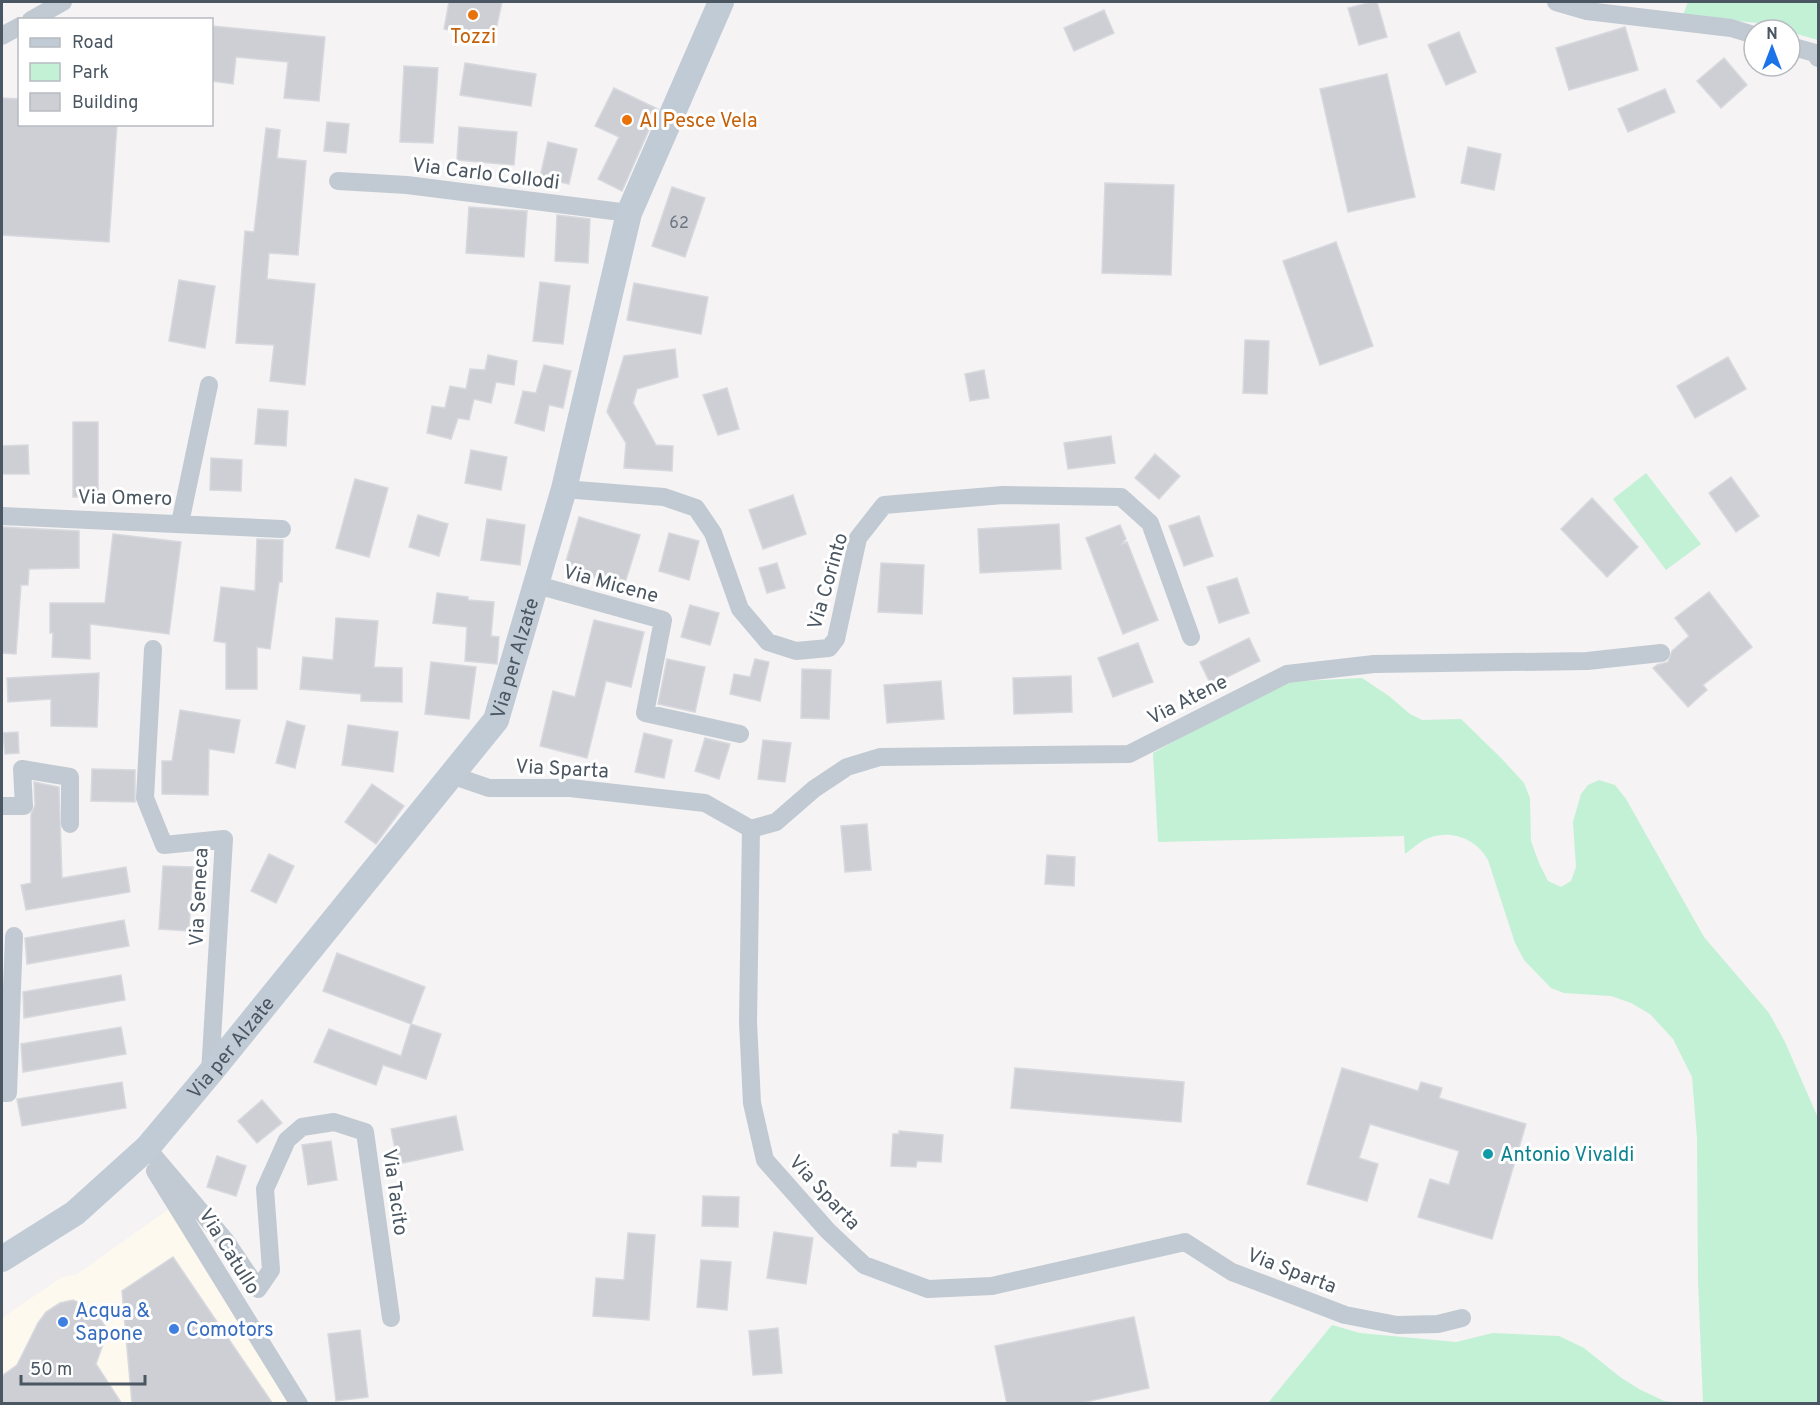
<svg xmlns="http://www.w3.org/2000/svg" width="1820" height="1405" font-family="Overpass,sans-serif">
	<rect width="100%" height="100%" fill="#f5f3f3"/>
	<path fill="#fdf9ef" d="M169,1209L288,1403L2,1404V1318L62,1277L76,1275Z"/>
	<path fill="#c3f1d5" d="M1688,2H1818V40L1790,32V30L1757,23L1683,15Z
		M1646,473L1701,544L1666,570L1613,499Z
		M1362,678L1389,696L1410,714L1422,720L1461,719L1502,759L1524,783L1530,798L1531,841L1539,863L1548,881L1561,887L1571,881L1576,867L1573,822L1581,794L1588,785L1599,780L1615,785L1626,799L1704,937L1769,1013L1785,1042L1818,1118V1403H1703L1698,1280L1697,1138L1692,1077L1673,1039L1650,1014L1631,1003L1611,996L1564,993L1551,988L1524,960L1515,943L1488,860C1477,839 1451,829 1429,838C1420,841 1412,849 1405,854L1404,836L1158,842L1153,753L1282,682Z
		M1332,1325L1360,1333L1456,1342L1493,1333L1559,1336L1584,1348L1620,1377L1639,1389L1664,1401L1682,1403H1268Z"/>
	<path fill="#cdcfd5" stroke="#d7d9de" stroke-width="1.5" d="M449,2H502L494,39L444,29Z
		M1372,2H1377L1387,37L1359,45L1348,8Z
		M1104,10L1114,33L1074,51L1064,28Z
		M212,26L325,37L319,101L284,98L288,62L236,57L233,84L212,81Z
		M1625,27L1638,70L1569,90L1556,48Z
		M1459,32L1476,72L1446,85L1428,45Z
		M1724,58L1747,85L1721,108L1697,81Z
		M465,63L536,74L531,106L460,95Z
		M404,66L438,68L433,143L400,142Z
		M1387,74L1415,197L1348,212L1320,89Z
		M614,88L658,109L622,191L598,179L619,137L595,126Z
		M1665,89L1675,112L1628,132L1618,109Z
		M2,98L20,99V124H117L109,242L2,235Z
		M327,122L349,124L346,153L324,151Z
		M459,127L517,132L514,165L457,160Z
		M266,128L280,130L277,158L306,161L298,255L269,253L267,279L315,284L305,385L270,381L274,345L236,343L245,231L254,232Z
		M548,142L577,149L569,184L540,177Z
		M1468,147L1501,154L1494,190L1461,183Z
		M1105,183L1174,185L1171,275L1102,273Z
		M672,187L705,198L685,257L652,246Z
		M469,207L527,211L524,257L466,253Z
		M557,215L590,219L588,263L555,261Z
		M1336,242L1373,346L1320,365L1283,261Z
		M179,280L215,286L205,348L169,341Z
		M540,282L570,286L563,344L533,341Z
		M634,283L708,297L701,334L627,320Z
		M1245,340L1269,341L1267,394L1243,393Z
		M675,349L678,377L637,389L633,403L656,445L673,446L672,471L624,468L626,443L607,412L624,356Z
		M488,355L517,361L514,385L496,382L491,403L474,399L469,420L458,418L451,439L427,433L432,406L445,408L450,386L466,389L470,369L485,370Z
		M1728,357L1746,389L1695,418L1677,386Z
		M544,365L571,371L563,408L549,405L544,431L515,423L523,391L536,393Z
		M984,370L989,398L970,401L965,374Z
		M727,388L739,429L718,435L703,395Z
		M258,409L288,411L286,446L255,444Z
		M73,422H98V497H73Z
		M1111,436L1115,463L1068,469L1064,443Z
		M28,445L29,474H2V446Z
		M471,450L507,457L501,490L465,483Z
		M1155,454L1180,476L1159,499L1135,478Z
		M211,458L242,460L241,491L210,490Z
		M1731,477L1759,516L1736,532L1709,493Z
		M355,479L388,488L369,557L336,548Z
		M793,495L806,534L763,549L749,510Z
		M1592,498L1638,547L1607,577L1561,529Z
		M418,515L448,524L439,556L409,547Z
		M1199,516L1213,556L1184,566L1169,526Z
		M579,517L640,535L624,586L564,568Z
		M487,519L525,525L520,565L481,560Z
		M1059,524L1061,569L980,573L978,529Z
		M1120,525L1126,539L1122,544L1127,542L1158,620L1123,634L1086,538Z
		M2,527L79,531V568L29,569L28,585H21L16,654L2,653Z
		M669,533L699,541L689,580L659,571Z
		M113,534L181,542L169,634L90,624V659L52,657L53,633H50V603H105Z
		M257,539L283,540L282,582H279L270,649L257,647V689H226V643L214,641L221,587L255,591Z
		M777,563L785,588L767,593L759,568Z
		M881,563L924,565L922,614L878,612Z
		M1237,578L1249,613L1219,623L1207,587Z
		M1709,592L1752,647L1703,685L1707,690L1688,707L1653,668L1657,665L1668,662L1672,651L1689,636L1675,618Z
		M437,593L468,597V600L494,602L491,636L499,637L497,664L465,661L467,627L433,623Z
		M690,605L719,613L710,645L681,637Z
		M336,618L378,621L374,667L402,668V702L361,701V694L300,689L303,657L333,660Z
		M594,620L644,632L631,687L606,681L587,758L540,746L553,691L575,697Z
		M1249,638L1260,661L1211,685L1200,662Z
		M1138,643L1153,682L1113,697L1098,658Z
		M667,659L705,667L695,712L658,704Z
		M755,659L769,662L760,701L730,694L734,674L750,677Z
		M431,662L476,667L469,719L425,714Z
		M802,669L831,670L829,719L801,718Z
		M99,673L97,727L51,726V699L8,702L7,678Z
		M1071,676L1072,712L1014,714L1013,678Z
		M941,681L944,719L887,723L884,685Z
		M180,710L240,720L234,753L209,749L208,795L162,794V761H172Z
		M287,721L305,726L295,768L276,763Z
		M348,725L398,732L393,772L342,765Z
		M18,732L19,753L5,754L3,733Z
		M644,733L672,740L664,778L635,772Z
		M705,738L730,744L719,779L695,771Z
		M763,740L791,743L785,782L758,779Z
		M92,769L135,770V802L91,801Z
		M34,782L59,787L62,878L126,867L130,892L26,910L21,885L31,883V814L35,805Z
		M372,784L404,806L376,844L345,822Z
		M867,824L871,870L845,872L841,826Z
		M269,854L294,866L276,903L251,891Z
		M1047,855L1075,857L1074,886L1045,884Z
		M163,866L193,867L189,931L159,929Z
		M124,920L129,946L27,964L25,938Z
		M337,953L425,987L411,1024L323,991Z
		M121,975L125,1000L24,1018L23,992Z
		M411,1024L441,1034L426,1079L383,1065L376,1085L314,1062L329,1029L401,1056Z
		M121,1027L126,1054L23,1072L21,1044Z
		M1015,1068L1184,1082L1181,1122L1011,1108Z
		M1342,1068L1418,1091L1421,1082L1442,1088L1439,1098L1526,1124L1492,1239L1418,1217L1430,1179L1449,1185L1459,1151L1370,1124L1359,1158L1378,1164L1367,1201L1307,1184Z
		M122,1082L126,1108L22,1126L17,1099Z
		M262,1100L282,1123L257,1143L238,1121Z
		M456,1116L463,1150L398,1164L391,1129Z
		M899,1131L943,1135L941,1162L917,1161L916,1167L891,1166L893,1134H899Z
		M331,1141L337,1180L308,1185L302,1145Z
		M217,1156L246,1166L236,1196L207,1187Z
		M703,1196L739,1197L738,1227L702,1226Z
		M774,1232L813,1238L806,1284L767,1278Z
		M628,1233L655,1235L649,1320L593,1316L596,1278L624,1280Z
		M173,1257L247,1366L273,1404H132L122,1291Z
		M701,1260L731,1262L727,1310L697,1307Z
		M73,1300L94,1310L108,1330L96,1364L122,1404H2V1376L17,1365L38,1323L46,1312L60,1303Z
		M1134,1317L1149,1388L1076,1404H1007L995,1346Z
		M778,1328L782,1373L753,1375L749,1331Z
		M360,1330L368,1397L336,1401L328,1334Z"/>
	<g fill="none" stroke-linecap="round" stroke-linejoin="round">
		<path stroke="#c1cad2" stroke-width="18" d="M1556,2L1587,11L1731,28L1754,35
			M31,20L63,2
			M2,36L20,26
			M1790,46L1815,53L1818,58
			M338,181L407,185L629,213
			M564,489L664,497L696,508L713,533L740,609L768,642L796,651L829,648L836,639L858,538L884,505L1003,495L1121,497L1150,523L1191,637
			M2,516L282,529
			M180,523L209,385
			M537,585L663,620L645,713L740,734
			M153,649L145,798L164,845L224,839L210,1073
			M451,775L489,788H570L705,803L751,829L748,1022L752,1103L765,1160L828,1231L864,1265L928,1289L992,1286L1185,1242L1232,1272L1345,1315L1397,1325L1438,1324L1462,1318
			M2,806H24L22,769L70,777V824
			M751,829L776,822L814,789L847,767L880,757L1129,754L1287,674L1374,664L1587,661L1661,653
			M2,1093H8L14,936
			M147,1148L225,1240L258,1289L271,1270L265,1189L287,1140L302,1127L334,1122L365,1132L391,1318
			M155,1171L299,1404"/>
		<path stroke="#c1cbd6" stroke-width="26" id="s1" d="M2,1259L75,1213L147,1148L210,1073L496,720L564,489L629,213L721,2"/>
	</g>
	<g fill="#e8710a" stroke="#fff" stroke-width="2">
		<circle cx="473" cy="15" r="6"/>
		<circle cx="627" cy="120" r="6"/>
	</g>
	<circle fill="#0f9aa8" stroke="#fff" stroke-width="2" cx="1488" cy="1154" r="6"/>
	<g fill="#3f7fe0" stroke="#fff" stroke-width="2">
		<circle cx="63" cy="1322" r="6"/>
		<circle cx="174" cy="1329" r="6"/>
	</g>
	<g text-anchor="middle" stroke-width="6" stroke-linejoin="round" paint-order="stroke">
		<g font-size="16" fill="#6b747e">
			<text x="679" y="228">62</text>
		</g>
		<g font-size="20" fill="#c56008" stroke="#fff">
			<text x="473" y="43">Tozzi</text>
			<text x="639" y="127" text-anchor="start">Al Pesce Vela</text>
		</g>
		<g font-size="20" fill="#4a5661" stroke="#fff">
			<text transform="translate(486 173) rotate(7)" y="7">Via Carlo Collodi</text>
			<text transform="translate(125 497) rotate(1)" y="7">Via Omero</text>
			<text transform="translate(827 581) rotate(-74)" y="7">Via Corinto</text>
			<text transform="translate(611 583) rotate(15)" y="7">Via Micene</text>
			<text dy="7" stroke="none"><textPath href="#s1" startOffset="800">Via per Alzate</textPath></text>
			<text transform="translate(1187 699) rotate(-27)" y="7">Via Atene</text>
			<text transform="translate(562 768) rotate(3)" y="7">Via Sparta</text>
			<text transform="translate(198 897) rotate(-87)" y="7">Via Seneca</text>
			<text dy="7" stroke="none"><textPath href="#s1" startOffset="314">Via per Alzate</textPath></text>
			<text transform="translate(396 1192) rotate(82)" y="7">Via Tacito</text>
			<text transform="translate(825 1192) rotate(47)" y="7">Via Sparta</text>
			<text transform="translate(230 1251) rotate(58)" y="7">Via Catullo</text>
			<text transform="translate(1292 1270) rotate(21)" y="7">Via Sparta</text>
		</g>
		<g font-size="20" fill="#0d838f" stroke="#fff" text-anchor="start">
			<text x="1500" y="1161">Antonio Vivaldi</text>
		</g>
		<g font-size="20" fill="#366cbe" stroke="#fff" text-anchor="start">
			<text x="75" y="1317">Acqua &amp;<tspan x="75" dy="23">Sapone</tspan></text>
			<text x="186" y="1336">Comotors</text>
		</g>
	</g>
	<rect width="1820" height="1405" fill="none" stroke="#4a5661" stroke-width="6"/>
	<rect x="18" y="18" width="195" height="108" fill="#ffffff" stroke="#b7bbc0" stroke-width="1.5"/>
	<rect x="30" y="38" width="30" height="9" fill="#c1cbd6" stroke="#b7bbc0" stroke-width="1.5"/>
	<text x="72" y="48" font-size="18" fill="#4a5661">Road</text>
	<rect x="30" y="63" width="30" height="18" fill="#c3f1d5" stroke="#b7bbc0" stroke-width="1.5"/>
	<text x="72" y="78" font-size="18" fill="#4a5661">Park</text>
	<rect x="30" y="93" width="30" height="18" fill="#cdcfd5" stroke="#b7bbc0" stroke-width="1.5"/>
	<text x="72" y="108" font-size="18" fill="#4a5661">Building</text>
	<g transform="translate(1772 48)"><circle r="28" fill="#ffffff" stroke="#b7bbc0" stroke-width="1.5"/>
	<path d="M0-4.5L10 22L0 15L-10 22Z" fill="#1a73e8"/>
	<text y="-9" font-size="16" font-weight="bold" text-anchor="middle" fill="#4a5661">N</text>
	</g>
	<path d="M21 1375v9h124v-9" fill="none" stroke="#4a5661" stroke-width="3"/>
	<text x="30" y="1375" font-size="18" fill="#4a5661" stroke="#ffffff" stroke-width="4.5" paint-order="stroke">50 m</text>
</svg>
